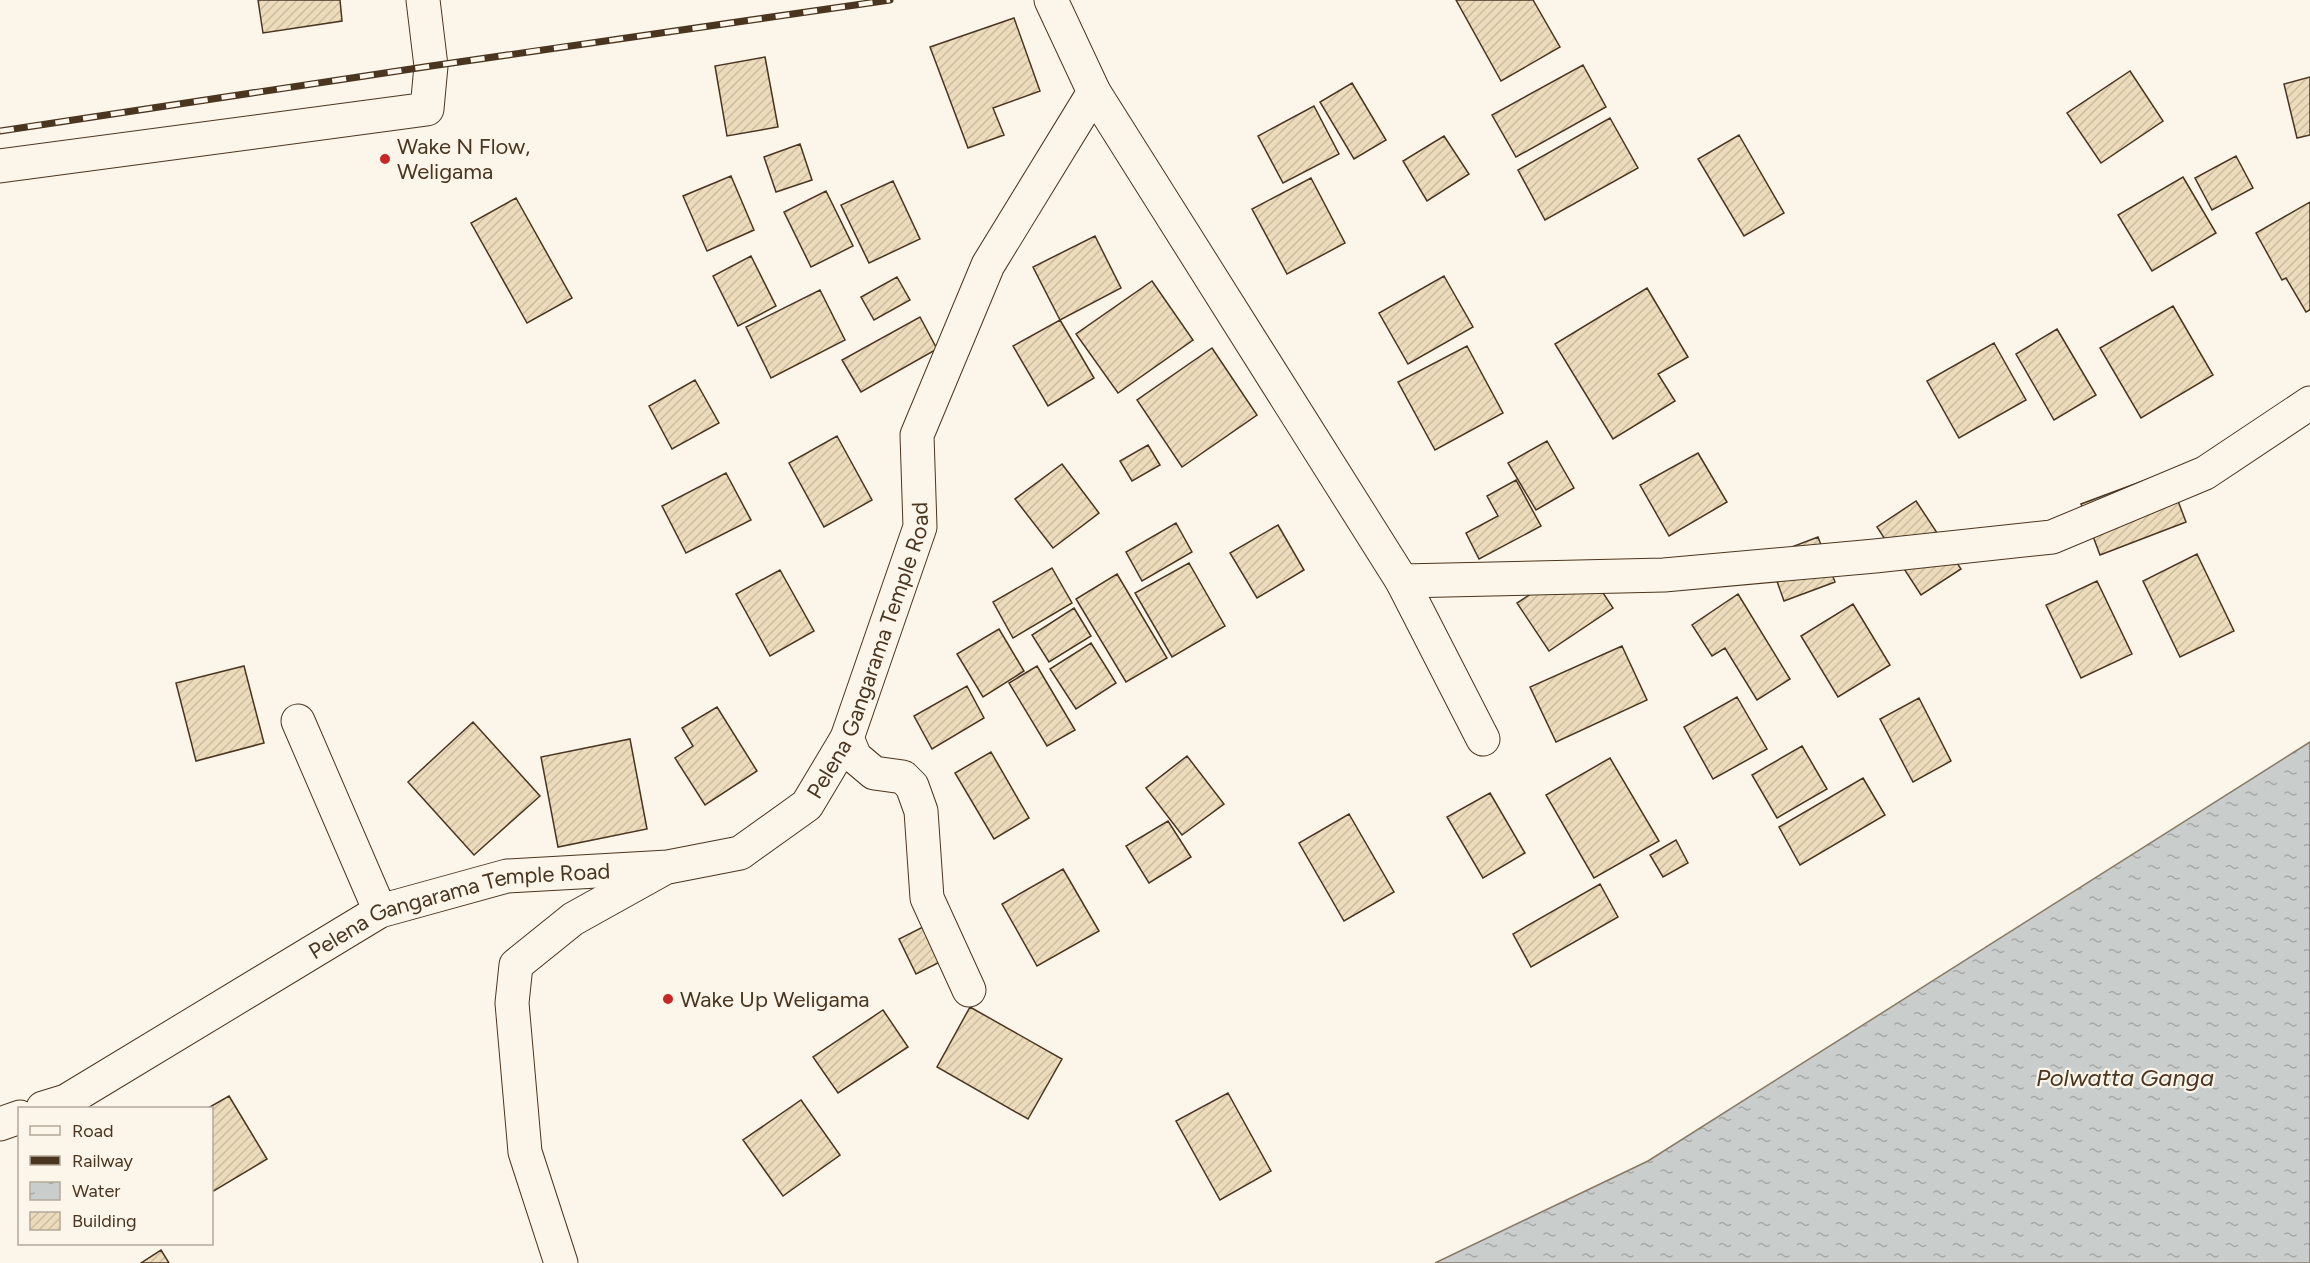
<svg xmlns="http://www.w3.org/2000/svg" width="2310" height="1263" font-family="Figtree,sans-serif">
	<defs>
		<pattern id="water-ripples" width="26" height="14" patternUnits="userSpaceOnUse" patternTransform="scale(1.5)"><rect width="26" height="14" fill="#c9cecd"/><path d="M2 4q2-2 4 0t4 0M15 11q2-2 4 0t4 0" fill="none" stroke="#a5a8a6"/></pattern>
		<pattern id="building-hatch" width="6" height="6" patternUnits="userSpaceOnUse" patternTransform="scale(1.5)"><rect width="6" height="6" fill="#ecdcbc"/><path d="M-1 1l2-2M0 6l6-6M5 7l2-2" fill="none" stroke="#ccbda1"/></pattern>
	</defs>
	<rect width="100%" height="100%" fill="#fbf6e9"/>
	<path fill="url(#water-ripples)" stroke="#887966" stroke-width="1.5" d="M2310,742V1263H1435L1648,1161Z"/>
	<path fill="url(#building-hatch)" stroke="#4a3520" stroke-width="1.5" d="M258,0H340L342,21L263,33Z
		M1456,0H1533L1560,47L1501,81Z
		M1014,18L1040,91L993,108L1004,135L968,148L930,47Z
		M765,57L778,127L727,136L715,66Z
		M1583,65L1606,107L1516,157L1492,115Z
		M2130,71L2163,121L2101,163L2067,113Z
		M2310,77V135L2297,138L2284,84Z
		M1352,83L1386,140L1354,159L1320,102Z
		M1314,106L1339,154L1283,183L1258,136Z
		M1610,118L1638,168L1545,220L1518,170Z
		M1739,135L1784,213L1744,236L1698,159Z
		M1444,136L1469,174L1427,201L1403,161Z
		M800,144L812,180L776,192L764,157Z
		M2236,156L2253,188L2212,210L2195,178Z
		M731,176L754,230L707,251L683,196Z
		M2183,177L2216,233L2152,271L2118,215Z
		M1311,178L1345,243L1287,274L1252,209Z
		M893,181L920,239L869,263L841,205Z
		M826,191L853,246L811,267L784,212Z
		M516,198L572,298L527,323L471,223Z
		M2310,202V310L2306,312L2286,278L2282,280L2256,233Z
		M1095,236L1121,288L1060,320L1033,267Z
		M751,256L776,306L738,326L713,276Z
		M1444,276L1473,327L1408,364L1379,313Z
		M897,277L910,300L874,320L861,297Z
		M1152,281L1193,340L1118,393L1076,334Z
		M1647,288L1688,357L1658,374L1675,401L1613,439L1555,344Z
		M820,290L845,340L771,378L746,327Z
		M2173,306L2213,375L2141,418L2100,348Z
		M920,317L937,349L861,392L842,360Z
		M1060,320L1094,378L1048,406L1013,346Z
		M2057,329L2096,395L2054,420L2016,354Z
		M1994,343L2026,400L1959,438L1927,381Z
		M1467,346L1503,413L1435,450L1398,382Z
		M1212,348L1257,415L1182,467L1137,400Z
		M695,380L719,423L672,449L649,406Z
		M837,436L872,500L824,527L789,463Z
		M1547,441L1574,488L1536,510L1508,463Z
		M1148,445L1160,465L1132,481L1120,461Z
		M1698,453L1727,502L1669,536L1640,485Z
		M1062,464L1099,513L1053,548L1015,499Z
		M2167,472L2186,522L2100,555L2081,504Z
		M726,473L751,520L686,553L662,506Z
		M1516,480L1541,526L1479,559L1466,533L1498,516L1487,496Z
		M1916,501L1961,569L1921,595L1877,527Z
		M1176,523L1192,552L1142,581L1126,552Z
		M1278,525L1304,570L1257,598L1230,553Z
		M1818,537L1835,582L1784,601L1768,556Z
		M2197,554L2234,631L2180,657L2143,581Z
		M1582,561L1613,608L1549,651L1517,603Z
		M1189,563L1225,626L1172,657L1135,593Z
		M1052,568L1072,603L1013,638L993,602Z
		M780,570L814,631L770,656L736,594Z
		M1117,574L1167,658L1126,682L1076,599Z
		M2097,581L2132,654L2081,678L2046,605Z
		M1738,594L1790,679L1757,700L1725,648L1712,656L1692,625Z
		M1853,604L1890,665L1838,697L1801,636Z
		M1074,608L1091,636L1049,662L1032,635Z
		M999,629L1024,671L983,697L957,654Z
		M1091,643L1116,683L1076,709L1050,669Z
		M1622,646L1647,700L1556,742L1530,687Z
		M244,666L264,743L196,761L176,683Z
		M1037,666L1075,730L1047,746L1009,683Z
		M967,686L984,718L932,749L914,716Z
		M1737,697L1767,749L1713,779L1684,727Z
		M1919,698L1951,761L1913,782L1880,719Z
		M717,707L757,771L705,805L675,758L693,746L682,728Z
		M473,722L540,796L474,855L408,782Z
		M630,739L647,829L558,847L541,757Z
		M1802,746L1827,789L1777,818L1752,775Z
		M991,752L1029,818L994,839L955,773Z
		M1187,756L1224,804L1182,835L1146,788Z
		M1610,758L1659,841L1594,878L1546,795Z
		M1863,778L1885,815L1800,865L1779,827Z
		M1490,793L1525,853L1483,878L1447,817Z
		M1349,814L1394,892L1344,921L1299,843Z
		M1168,821L1191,857L1149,883L1126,846Z
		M1676,840L1688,863L1663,877L1650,855Z
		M1063,869L1099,931L1037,966L1002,904Z
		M1600,884L1618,917L1531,967L1513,934Z
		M931,923L948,958L916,974L899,939Z
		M970,1007L1062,1059L1028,1119L937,1067Z
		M883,1010L908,1047L838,1093L813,1057Z
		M1228,1093L1271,1171L1220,1200L1176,1121Z
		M229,1096L267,1159L212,1192V1108H208Z
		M801,1100L840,1155L783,1196L743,1140Z
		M161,1250L169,1263H141Z"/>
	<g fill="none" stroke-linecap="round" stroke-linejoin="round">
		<g stroke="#4a3520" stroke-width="35">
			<g id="minor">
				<path d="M1051,0L1094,92L1402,581L1483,739"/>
				<path d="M0,166L427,109L431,66L423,0"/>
				<path d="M1402,581L1664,575L1875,556L2052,537L2205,473L2310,403"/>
				<path d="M298,721L380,911"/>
				<path d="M847,738L855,757L874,773L903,777L912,786L921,811L927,898L969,990"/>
				<path id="s1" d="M43,1108L66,1101L380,911L507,876L668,867L740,853L807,805L847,738L920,527L917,435L988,265L1094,92"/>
				<path d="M0,1124L20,1117"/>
				<path d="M561,1263L525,1152L512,1003L516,965L573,919L661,870"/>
			</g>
		</g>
		<use href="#minor" stroke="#fbf6e9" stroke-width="33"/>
		<g stroke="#4a3520" stroke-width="7">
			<path id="rail" d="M0,131L431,66L890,0"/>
		</g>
		<use href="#rail" stroke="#fbf6e9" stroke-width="4.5" stroke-dasharray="14" stroke-linecap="butt"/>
	</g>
	<g fill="#c62828" stroke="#fbf6e9" stroke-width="2">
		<circle cx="385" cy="159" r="6"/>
		<circle cx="668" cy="999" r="6"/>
	</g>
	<g text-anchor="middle" stroke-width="4.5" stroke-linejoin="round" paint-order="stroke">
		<g font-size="22" fill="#4a3520" stroke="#fbf6e9" text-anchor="start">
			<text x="397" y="154">Wake N Flow,<tspan x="397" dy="25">Weligama</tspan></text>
			<text x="680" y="1007">Wake Up Weligama</text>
		</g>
		<g font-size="22" fill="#4a3520" stroke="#fbf6e9">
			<text dy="8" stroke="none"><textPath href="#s1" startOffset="1008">Pelena Gangarama Temple Road</textPath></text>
			<text dy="8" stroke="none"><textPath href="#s1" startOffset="468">Pelena Gangarama Temple Road</textPath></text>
		</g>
		<g font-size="24" font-style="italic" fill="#4a3520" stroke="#fbf6e9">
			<text x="2125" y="1086">Polwatta Ganga</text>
		</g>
	</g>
	<rect x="18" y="1107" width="195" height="138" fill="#fbf6e9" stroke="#b4a999" stroke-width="1.5"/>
	<rect x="30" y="1126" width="30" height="9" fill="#fbf6e9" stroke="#b4a999" stroke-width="1.5"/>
	<text x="72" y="1137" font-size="18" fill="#4a3520">Road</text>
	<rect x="30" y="1156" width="30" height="9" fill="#4a3520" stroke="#b4a999" stroke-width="1.5"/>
	<text x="72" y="1167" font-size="18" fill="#4a3520">Railway</text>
	<rect x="30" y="1182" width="30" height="18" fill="url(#water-ripples)" stroke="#b4a999" stroke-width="1.5"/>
	<text x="72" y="1197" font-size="18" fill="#4a3520">Water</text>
	<rect x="30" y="1212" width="30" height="18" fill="url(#building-hatch)" stroke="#b4a999" stroke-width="1.5"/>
	<text x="72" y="1227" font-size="18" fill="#4a3520">Building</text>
</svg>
